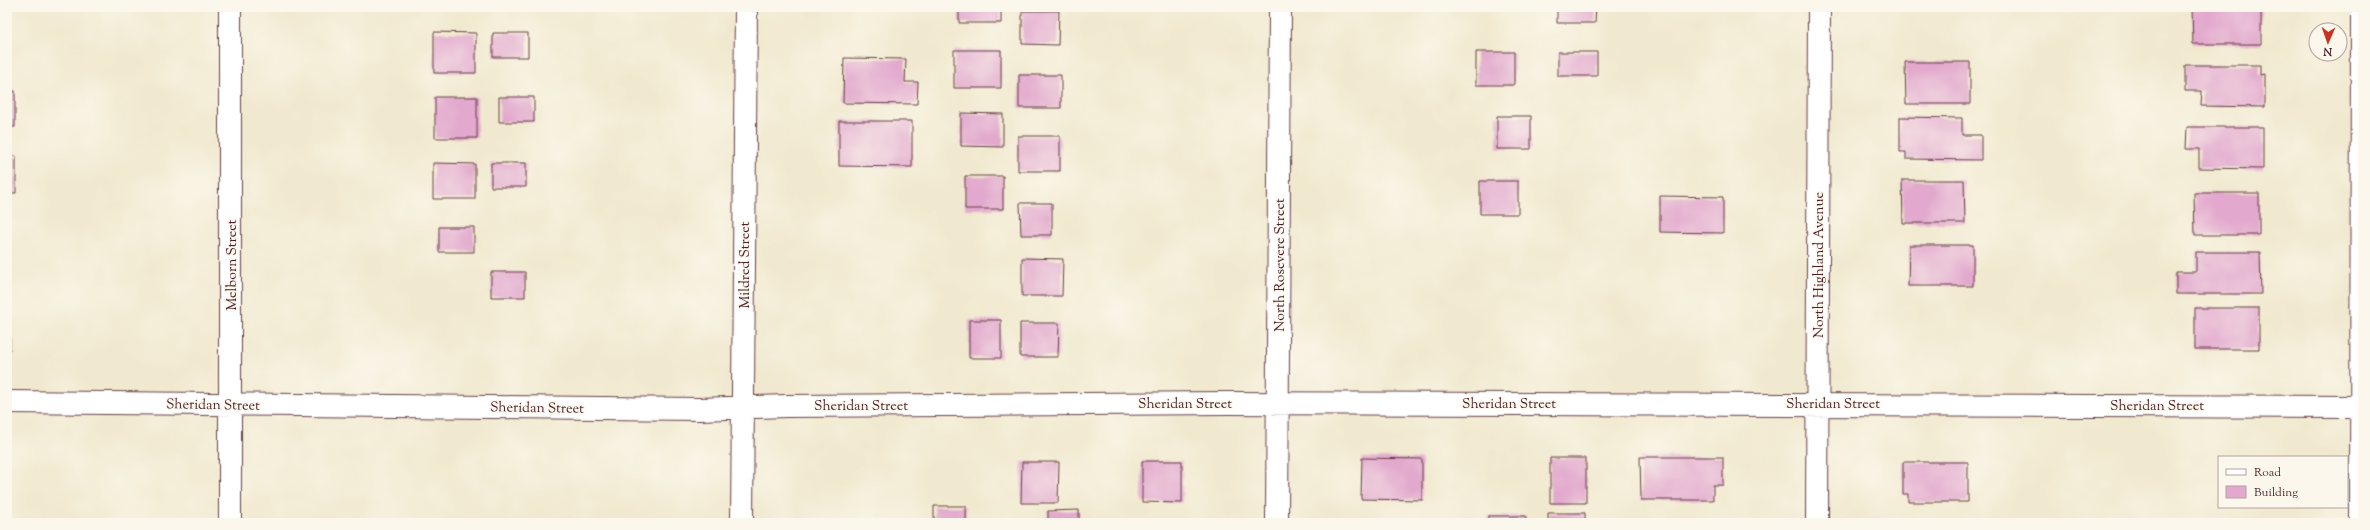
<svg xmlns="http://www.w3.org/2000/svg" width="2370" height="530" font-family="'Sorts Mill Goudy',serif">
	<rect width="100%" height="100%" fill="#fbf7ec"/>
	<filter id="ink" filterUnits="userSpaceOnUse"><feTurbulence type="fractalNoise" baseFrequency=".025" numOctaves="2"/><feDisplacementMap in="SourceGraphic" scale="8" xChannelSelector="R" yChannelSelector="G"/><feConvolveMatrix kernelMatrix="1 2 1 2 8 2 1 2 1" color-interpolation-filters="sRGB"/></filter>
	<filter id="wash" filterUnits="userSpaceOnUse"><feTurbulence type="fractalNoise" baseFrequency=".012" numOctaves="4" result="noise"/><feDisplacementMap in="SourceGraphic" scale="16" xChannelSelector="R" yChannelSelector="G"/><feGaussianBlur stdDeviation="0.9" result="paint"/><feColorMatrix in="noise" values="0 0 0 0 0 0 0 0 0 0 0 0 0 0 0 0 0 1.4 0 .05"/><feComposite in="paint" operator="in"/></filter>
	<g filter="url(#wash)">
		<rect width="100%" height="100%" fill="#f1e9cf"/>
		<g id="blocks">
			<path fill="#e2a8cd" d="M959,7H1001V23H959Z
				M1557,7H1596L1595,23H1557Z
				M2192,7H2261V44H2193Z
				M1022,11H1059L1058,45L1022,44Z
				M434,32L476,33V73H434Z
				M493,33H528V57H493Z
				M954,50H1001V88H954Z
				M1476,52H1514V85H1476Z
				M1558,52H1597V76H1558Z
				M844,58L906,59L905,82H918L917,104L843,103Z
				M1905,62H1970V104H1906Z
				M2185,65H2260V75L2265,74V107L2201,106L2202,91H2185Z
				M1019,75H1061V108H1019Z
				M7,91H15V127H7Z
				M435,97H477V138H435Z
				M499,97H534V122H499Z
				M961,113L1003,114V147L961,146Z
				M1497,116H1531V149H1497Z
				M1900,117L1962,118V135H1981V160L1906,159V152H1900Z
				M839,121H912V167L839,166Z
				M2187,127H2263V169L2199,168V149H2186Z
				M1018,136H1060V171H1018Z
				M7,156H16V193H7Z
				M433,163L475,164V199H433Z
				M491,163H526V187H491Z
				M965,176H1003V209H965Z
				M1902,180H1964L1965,223H1903Z
				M1480,181H1518V214H1480Z
				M2194,193H2259V235H2195Z
				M1660,196L1723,197V233L1660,232Z
				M1020,203H1052V235H1021Z
				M439,227H474V252H439Z
				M1909,245H1973V286H1908Z
				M2196,252H2260L2261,294H2176V272H2196Z
				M1022,258L1063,259L1062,296H1022Z
				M491,272H525V297H491Z
				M2195,308H2259V349H2195Z
				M7,313H10V350H7Z
				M969,320H1001V358H969Z
				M1020,323H1059L1058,357H1020Z
				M1640,457H1723V485H1713V500H1641Z
				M1362,458L1422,459V500L1361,499Z
				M1550,458H1586V503H1550Z
				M1142,461H1182V503L1142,502Z
				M1022,462H1059L1058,503H1021Z
				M1903,462H1968V502H1908V494H1903Z
				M934,506H966V523H934Z
				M1079,510V523H1048V511Z
				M1548,513H1585V523H1548Z
				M1488,516H1526L1525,523H1488Z"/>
		</g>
	</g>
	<g filter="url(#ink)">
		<use href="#blocks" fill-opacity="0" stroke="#633d44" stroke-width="1"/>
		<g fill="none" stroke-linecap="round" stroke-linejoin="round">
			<g stroke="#633d44" stroke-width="24">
				<path id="minor" d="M230,7V523
					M7,402L699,409L786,406L1229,403L2363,407
					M742,523L746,7
					M1277,523L1280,7
					M1817,523L1819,7
					M2361,523L2362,7"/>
			</g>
			<use href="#minor" stroke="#fff" stroke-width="22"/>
		</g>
	</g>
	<g text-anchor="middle" stroke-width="3" stroke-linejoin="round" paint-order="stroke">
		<g font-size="14" fill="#4a1f2b" stroke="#fbf7ec">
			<text transform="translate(231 265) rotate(-90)" y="5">Melborn Street</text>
			<text transform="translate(744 265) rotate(-90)" y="5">Mildred Street</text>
			<text transform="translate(1279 265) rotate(-90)" y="5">North Rosevere Street</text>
			<text transform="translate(1818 265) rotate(-90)" y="5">North Highland Avenue</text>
			<text x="1185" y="408">Sheridan Street</text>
			<text x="1509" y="408">Sheridan Street</text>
			<text x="1833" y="408">Sheridan Street</text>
			<text transform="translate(213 404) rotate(1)" y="5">Sheridan Street</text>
			<text x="861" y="410">Sheridan Street</text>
			<text x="2157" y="410">Sheridan Street</text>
			<text transform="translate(537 407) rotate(1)" y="5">Sheridan Street</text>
		</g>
	</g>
	<rect width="2370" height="530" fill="none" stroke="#fbf7ec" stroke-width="24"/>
	<rect x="2218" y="456" width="130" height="52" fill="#fbf7ec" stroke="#b4a19f"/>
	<rect x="2226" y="469" width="20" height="6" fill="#ffffff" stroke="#b4a19f"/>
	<text x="2254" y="476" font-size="12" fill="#4a1f2b">Road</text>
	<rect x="2226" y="486" width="20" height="12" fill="#e2a8cd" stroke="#b4a19f"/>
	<text x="2254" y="496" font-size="12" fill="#4a1f2b">Building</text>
	<g transform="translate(2328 42) rotate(182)"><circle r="19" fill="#fbf7ec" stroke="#b4a19f"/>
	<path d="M0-3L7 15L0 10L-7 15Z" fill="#c8321e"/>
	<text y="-6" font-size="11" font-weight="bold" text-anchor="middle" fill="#4a1f2b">N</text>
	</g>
</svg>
